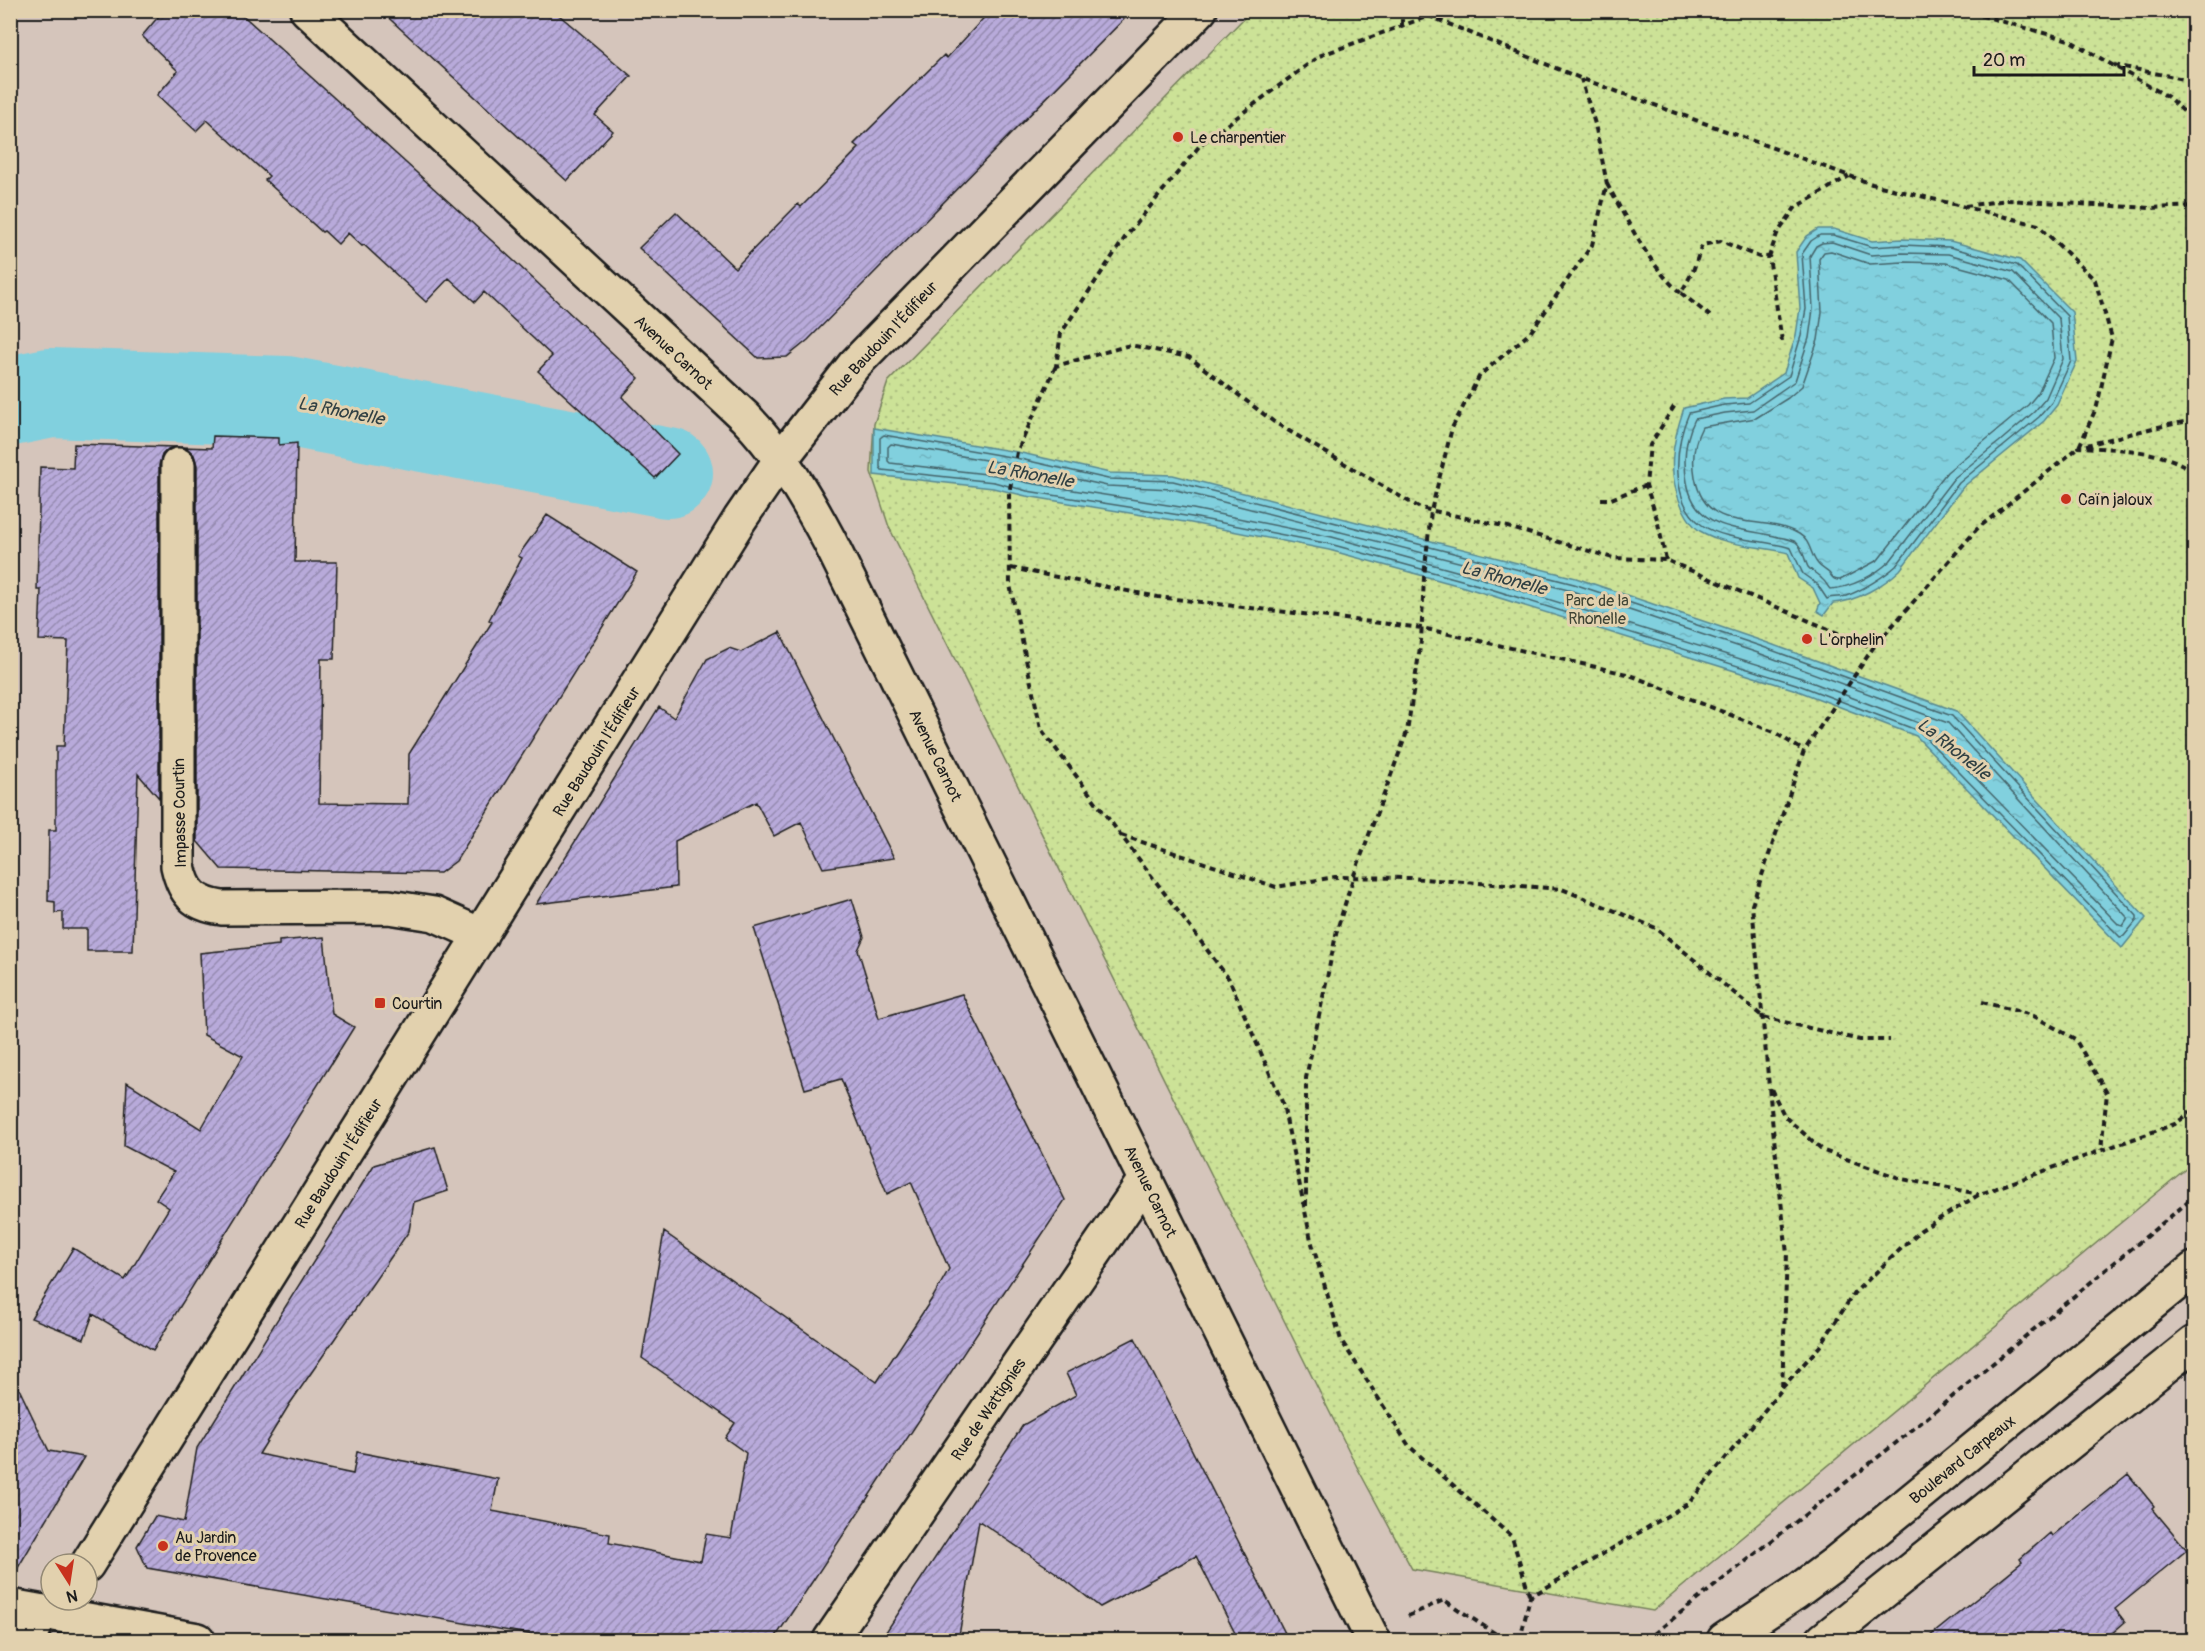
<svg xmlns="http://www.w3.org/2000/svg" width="2205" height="1651" font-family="Pangolin,sans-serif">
	<defs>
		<pattern id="grass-dots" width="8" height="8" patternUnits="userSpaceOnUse" patternTransform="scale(1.5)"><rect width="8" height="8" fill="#cce297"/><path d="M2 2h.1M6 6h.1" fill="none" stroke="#afc182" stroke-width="1.8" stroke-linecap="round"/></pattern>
		<pattern id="water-ripples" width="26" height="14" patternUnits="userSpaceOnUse" patternTransform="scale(1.5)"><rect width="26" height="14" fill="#81d0de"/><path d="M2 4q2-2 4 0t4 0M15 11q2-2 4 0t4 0" fill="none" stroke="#6fb2be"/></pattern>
		<pattern id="building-hatch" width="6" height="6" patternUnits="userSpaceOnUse" patternTransform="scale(1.5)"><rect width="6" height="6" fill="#b8aada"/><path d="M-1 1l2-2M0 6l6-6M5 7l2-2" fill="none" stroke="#958ab0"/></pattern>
	</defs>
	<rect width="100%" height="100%" fill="#d5c5bb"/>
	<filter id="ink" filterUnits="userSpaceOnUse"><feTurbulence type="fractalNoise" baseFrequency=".0167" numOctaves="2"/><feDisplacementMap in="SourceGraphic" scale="12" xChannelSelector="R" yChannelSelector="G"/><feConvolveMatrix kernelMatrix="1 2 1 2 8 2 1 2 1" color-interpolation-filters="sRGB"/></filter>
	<g filter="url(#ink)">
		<path fill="url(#grass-dots)" stroke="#747f5a" stroke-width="1.5" d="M1251,11H2194V1162L1653,1611L1412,1569L1358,1469L889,527L871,472L874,424L888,382Z"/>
		<path fill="url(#water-ripples)" stroke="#598890" stroke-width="1.5" d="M1818,229H1834L1872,241L1902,239L1950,241L2020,260L2072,312L2077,361L2057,405L2044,421L1963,487L1900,570C1884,585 1856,602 1833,603L1824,615L1817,611L1820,603L1813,588L1798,578L1788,553C1760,546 1726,546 1700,531C1692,526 1687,517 1683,509C1666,474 1672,443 1684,408L1724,399L1747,398L1784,373L1796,335L1800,308L1796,252L1807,236Z
			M874,428L1017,452L1110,473L1173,475L1576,578L1765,642L1956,711L2146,918L2122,948L1916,736L1793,689L1464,587L1329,550L1191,523L1026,496L993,488L874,475Z"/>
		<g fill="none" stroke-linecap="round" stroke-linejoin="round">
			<path stroke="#44646a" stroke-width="1.5" d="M1820,235H1833L1872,247L1902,245L1949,247L2017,265L2067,316L2071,361L2052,402L2039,417L1959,483L1896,566C1885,576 1861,591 1846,596C1839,598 1833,596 1827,599L1817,584L1803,574L1791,548C1765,540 1723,540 1702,525C1669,501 1675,445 1689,413L1724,405L1749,403L1789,376L1801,336L1806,309L1802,254L1811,241Z
				M1832,242L1871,255L1902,253L1948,254L2013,272L2059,319L2063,359L2046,398L2034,412L1999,442L1954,478L1890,561C1875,575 1851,588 1830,589C1827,586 1826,582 1822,579C1818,574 1812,572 1808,567C1804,559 1803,548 1796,542C1791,539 1784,538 1778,537C1740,527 1696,532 1687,482C1683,461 1685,439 1695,419L1725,413L1753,410L1795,381L1809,338L1813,309L1810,256L1816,246L1822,243Z
				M1831,251L1870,264L1903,262L1946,263L2009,280L2051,323L2054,358L2038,393L2028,405L1947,472L1878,560L1840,580C1833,580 1833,578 1829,573C1826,570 1821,568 1818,564C1810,555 1811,541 1799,534C1760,512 1706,537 1695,477C1692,460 1694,442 1702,427L1756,418L1788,398L1802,386L1818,340L1822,312L1819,259L1824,252Z
				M884,435L1016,458L1108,479L1173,481L1574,584L1763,647L1952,716L2137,916V920L2124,936L2120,937L1919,731L1796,684L1465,581L1330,544L1192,517L1027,491L994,482L882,470L880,467V438Z
				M891,444L1015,465L1107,486L1172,489L1572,591L1761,654L1948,723L2127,917V920L2123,926L2119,925L1924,725L1798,677L1467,574L1332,537L1193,509L1029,483L995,475L890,463L888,461V447Z"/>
			<path stroke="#81d0de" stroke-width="90" d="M10,401L50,393L286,401L668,473"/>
		</g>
		<path fill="url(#building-hatch)" stroke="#1c1c1c" stroke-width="1.5" d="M164,10H237L513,260L639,378L622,397L678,454L655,478L538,371L552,356L484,292L475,302L449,278L426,302L364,245L362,246L348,233L338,244L324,231L322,232L265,180L269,176L207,120L196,131L157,95L178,71L142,36Z
			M380,10H553L631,76L595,115L613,131L567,181Z
			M991,10H1133L871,276L808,340L787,357L758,358L639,248L676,212L735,268L798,204L801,207L859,148L854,144L944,55L947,58Z
			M213,436L279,438V445L297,443L295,562H337L334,659H321L319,803L408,804L409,754L492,622L489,620L522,558L518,556L547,515L637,572L456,861L440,873L221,869L197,841V465L194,455L188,449L181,447L212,448Z
			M74,444L176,447L168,449L162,455L159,465V798L138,774L133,951H87V929H63V912L55,913V902L48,901L49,830H56V746H64L68,641L39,640L41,590H37L40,467L73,468Z
			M780,632L894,858L823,868L801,822L774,836L756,802L675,841L676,887L536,904L659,707L674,718L707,659L729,648L741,652Z
			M852,899L864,937L858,950L879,1018L962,994L1065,1200L773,1641H568L147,1568L137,1546L155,1516L184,1522L197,1448L374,1165L435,1147L448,1191L414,1202L409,1231L289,1405L259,1454L353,1474L357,1452L498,1479L492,1511L610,1534L609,1543L701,1561L706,1534L731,1538L746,1453L725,1438L735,1423L642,1358L664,1232L877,1382L933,1297L949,1269L911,1182L887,1194L841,1079L805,1089L754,928Z
			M324,937L332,1014L354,1027L153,1350L93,1314L84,1339L31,1318L73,1248L125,1280L169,1208L156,1199L174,1172L124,1146L127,1082L201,1129L243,1056L204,1035L200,953L279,945V941Z
			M1135,1338L1289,1641H1239L1196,1556L1100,1607L1055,1572L979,1521L958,1641H880L1023,1425L1076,1395L1066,1373Z
			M10,1370L49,1451L84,1457L10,1581Z
			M2128,1474L2154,1506L2152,1508L2187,1550L2115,1609L2125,1622L2103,1641H1924L2022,1562L2020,1559L2050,1533L2052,1536Z"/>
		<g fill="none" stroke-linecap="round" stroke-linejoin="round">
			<g stroke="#1c1c1c" stroke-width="38">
				<path id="street" d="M307,10L745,417C781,454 806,497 830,542L1373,1640
					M178,465V866C184,893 194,904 222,908L389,907L434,914L481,935
					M87,1565L740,519L781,459L854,365L1200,10
					M28,1640L42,1612
					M830,1640L1146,1178"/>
			</g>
			<g stroke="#1c1c1c" stroke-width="38">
				<path id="secondary" d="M10,1606L198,1640
					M1724,1640L1795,1593L1834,1564L2194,1269
					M1823,1640L2194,1343"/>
			</g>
			<path stroke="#1c1c1c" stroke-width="4" stroke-dasharray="6 4.5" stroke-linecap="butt" d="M1961,10L2069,40L2168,97L2194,121
				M1429,16L1449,10
				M1402,25V10
				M2114,65L2194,81
				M1607,184C1626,218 1651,269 1681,293L1693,271L1702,245L1721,241L1759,257H1769
				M1965,206L2007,200L2151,208L2194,206
				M1681,293L1710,316
				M1782,341L1769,257L1777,234L1795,208L1849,176
				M1056,366L1017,452L1009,494L1010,585L1041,729L1229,979L1283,1104L1311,1240L1341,1340L1409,1446L1512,1537L1530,1597
				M2194,420L2153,428L2079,447C2117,449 2163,449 2194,472
				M1601,499H1611L1646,485
				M1666,560L1657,519L1646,485L1650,445L1675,405
				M1011,568L1158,597L1422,628L1627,674L1774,732L1804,751
				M1121,835L1276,887L1335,877L1410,878L1562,889L1656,928L1763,1017L1860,1040H1890
				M1982,1002L2032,1015L2075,1039L2107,1093L2101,1150
				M1771,1089L1785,1117L1824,1151L1902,1179L1979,1194
				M1306,1206V1078L1337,930L1353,878L1407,732L1421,641L1424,577L1431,511L1452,428L1480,375L1530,333L1592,245L1607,184L1595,124L1581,79
				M1782,1388L1820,1346L1854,1293L1921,1230L1980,1194L2175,1124L2194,1110
				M1408,1616L1444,1600L1505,1640
				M1520,1640L1530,1597L1689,1503L1782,1389L1787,1254L1773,1129L1752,905L1804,751L1873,648L1977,529L2079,447L2097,406L2112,338L2095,280L2038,225L1872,184L1580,78L1429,16L1319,56L1201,144L1126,236L1061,333L1056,366L1130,345L1189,357L1274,422L1420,508L1508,527L1613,558L1666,560L1873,648
				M1646,1640L1906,1435L2194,1197"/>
			<use href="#street" stroke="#e2d1ae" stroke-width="33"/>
			<use href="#secondary" stroke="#e2d1ae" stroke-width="33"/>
		</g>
	</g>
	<g fill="#c8321e" stroke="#e2d1ae" stroke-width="2">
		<circle cx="1178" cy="137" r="6"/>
		<circle cx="2066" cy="499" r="6"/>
		<circle cx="1807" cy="639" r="6"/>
		<rect x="374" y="997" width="12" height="12" rx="3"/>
		<circle cx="163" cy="1546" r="6"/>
	</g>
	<g text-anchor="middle" stroke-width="6" stroke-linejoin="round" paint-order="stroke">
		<g font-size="16" fill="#1c1c1c" stroke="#e2d1ae" text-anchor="start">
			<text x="1190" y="143">Le charpentier</text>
			<text x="2078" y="505">Caïn jaloux</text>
			<text x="1819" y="645">L'orphelin</text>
			<text x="392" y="1009">Courtin</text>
			<text x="175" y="1543">Au Jardin<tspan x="175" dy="18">de Provence</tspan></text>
		</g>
		<g font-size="16" fill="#1c1c1c" stroke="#e2d1ae">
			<text transform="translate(883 338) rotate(-47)" y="6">Rue Baudouin l'Édifieur</text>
			<text transform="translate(674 352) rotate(43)" y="6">Avenue Carnot</text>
			<text transform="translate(596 751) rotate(-58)" y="6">Rue Baudouin l'Édifieur</text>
			<text transform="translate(936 755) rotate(64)" y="6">Avenue Carnot</text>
			<text transform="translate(179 813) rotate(-91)" y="6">Impasse Courtin</text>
			<text transform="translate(338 1163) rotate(-58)" y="6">Rue Baudouin l'Édifieur</text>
			<text transform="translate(1151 1191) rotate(64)" y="6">Avenue Carnot</text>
			<text transform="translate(988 1409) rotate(-56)" y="6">Rue de Wattignies</text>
			<text transform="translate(1962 1459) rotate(-39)" y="6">Boulevard Carpeaux</text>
		</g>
		<g font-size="16" fill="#3f4435" stroke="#e2d1ae">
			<text x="1597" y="606">Parc de la<tspan x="1597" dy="18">Rhonelle</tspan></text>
		</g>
		<g font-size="18" font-style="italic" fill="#304043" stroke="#e2d1ae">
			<text transform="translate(341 411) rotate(11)" y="6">La Rhonelle</text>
			<text transform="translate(1030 474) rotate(10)" y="6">La Rhonelle</text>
			<text transform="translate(1504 578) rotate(15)" y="6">La Rhonelle</text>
			<text transform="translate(1954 749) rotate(38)" y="6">La Rhonelle</text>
		</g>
	</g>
	<rect width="2205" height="1651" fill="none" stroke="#e2d1ae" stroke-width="36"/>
	<rect x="18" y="18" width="2169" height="1615" fill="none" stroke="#1c1c1c" stroke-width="2" filter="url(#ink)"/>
	<g transform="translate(69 1582) rotate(168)"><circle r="28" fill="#e2d1ae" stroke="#938974" stroke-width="1.5"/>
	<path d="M0-4.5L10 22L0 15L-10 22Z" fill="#c8321e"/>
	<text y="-9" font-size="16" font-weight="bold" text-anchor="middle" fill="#1c1c1c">N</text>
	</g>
	<path d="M1974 66v9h150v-9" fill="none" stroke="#1c1c1c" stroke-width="3"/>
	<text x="1983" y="66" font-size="18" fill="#1c1c1c" stroke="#e2d1ae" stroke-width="4.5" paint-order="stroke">20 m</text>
</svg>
